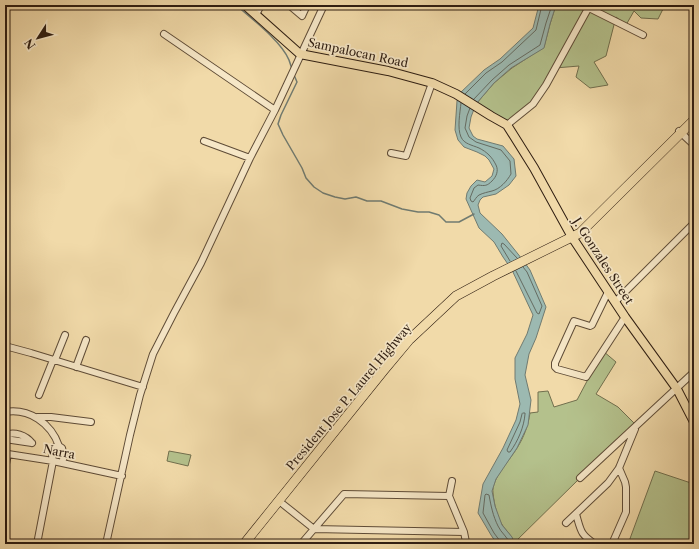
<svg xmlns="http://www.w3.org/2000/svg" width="699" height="549" font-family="'Libre Caslon Text',serif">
	<rect width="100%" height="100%" fill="#f1daa9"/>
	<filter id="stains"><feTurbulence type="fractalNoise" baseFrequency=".005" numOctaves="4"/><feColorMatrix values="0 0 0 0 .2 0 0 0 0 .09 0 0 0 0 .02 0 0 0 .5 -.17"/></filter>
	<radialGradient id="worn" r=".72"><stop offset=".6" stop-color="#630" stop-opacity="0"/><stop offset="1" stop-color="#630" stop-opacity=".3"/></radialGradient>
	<path fill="#b4c18c" stroke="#716f4e" d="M556,5H665L658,19L641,18L634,11L626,25L616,17L606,56L594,62L608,85L590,88L576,77L579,66L555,68L533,104L507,125L476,104L494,83L512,68L544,47L550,24Z
		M603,351L616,362L596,394L618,407L637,426L580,478L513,544C512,535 508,533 503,526C497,518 494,503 493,493C491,479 510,460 517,448C524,437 528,426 530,413L538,412V392L548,391L554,407L577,400Z
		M169,451L191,455L188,466L167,461Z
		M655,471L694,484V544H628Z"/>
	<path fill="#9cb9b1" stroke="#707b71" d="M539,5H556L550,24L544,48L511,68L494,83L476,104L471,117L469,128L473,136L477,139L503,146L514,159L516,176L509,185L496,194L483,197L480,200L478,205L480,213L502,234L522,259L530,270L546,307L536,338L529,354L525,375L531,400L528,425L517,448L496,479L492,491L495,506L502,525L512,537L515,544H497L491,535L478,513L483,484L503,448L516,420L520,404L515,379V358L527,334L533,315L512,270L503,257L494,242L479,228L466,199L467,193L471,186L477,180L485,182L492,176L494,169L489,160L485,156L477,152L464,147L458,140L455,130L457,101L459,94L484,70L500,59L533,28Z"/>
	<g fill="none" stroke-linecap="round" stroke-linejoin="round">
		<path stroke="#656b61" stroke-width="1" d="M465,94L486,73L502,62L536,30L542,5
			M474,99L492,80L509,65L540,45L546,23L552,5
			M461,103C460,113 457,128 461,137C464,144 472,145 479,148C487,152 492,157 496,165C499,171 496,177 492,181C487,186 485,186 478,185L474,188L470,198L471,201L473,202C475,200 476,197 479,195C483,193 488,192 492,191C500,189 507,181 511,174L510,161L501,150L476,142L469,137L465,128L467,116L470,108
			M510,261L501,246L502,243L504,244L517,258
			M516,271L537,313L539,314L542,306L527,272L523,267
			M523,413H525V414C524,427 518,441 510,452H508L507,450L520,422L522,414Z
			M500,544V541L494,533L483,513L485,495L486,494L489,495C491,506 493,516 498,526C501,533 508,537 510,544"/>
		<path stroke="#707b71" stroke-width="1.5" d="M236,5C252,19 281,41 289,60C290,63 291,66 292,69
			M294,75L297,82L281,115L278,124L283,135L302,168L306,178L314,187L323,193L335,197L345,199L356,197L367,201H381L402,209L418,212H429L439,215L446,222H459L474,214"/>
		<g stroke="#5f4c37" stroke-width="8">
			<path id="minor" d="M289,5L302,16L307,5
				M589,8L643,35
				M256,15L261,5
				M164,34L275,110
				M507,125L533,104L546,85L590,5
				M679,131L694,145
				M204,141L250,158
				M391,153L406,156L432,83
				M608,292L592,325L590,326L574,321L555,363V367L557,369L586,377L625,317
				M615,302L694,223
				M5,346L31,353L143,387
				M55,360L65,335
				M76,367L86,340
				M39,395L53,360
				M5,412C29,408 51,423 59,446
				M37,417H51L91,422
				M5,435C14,431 26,435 32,443
				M5,439L32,443
				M5,469L8,454L53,461L122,476
				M580,478L694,372
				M449,496L452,481
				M279,501L314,529L464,532L449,496L344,494L301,544
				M576,514C581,531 580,534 595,544
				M566,523L608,483L619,468L635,429
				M464,532L466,542L464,544
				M37,544L53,461C52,455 51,451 55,447L59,446L62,448L64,456L62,463
				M106,544L130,435L140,395L153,354L174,313L201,263L250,158L275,110L324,5
				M612,544L626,512V487L625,482L619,468"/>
		</g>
		<g stroke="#2e1d11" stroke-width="10">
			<path id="major" d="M245,5L300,54L388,71L432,83L456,94L491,116L507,125L534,168L572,237L625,317L677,389L694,422"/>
		</g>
		<g stroke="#2e1d11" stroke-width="10">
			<path id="highway" d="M244,544L384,370L409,340L456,296L493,276L580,233L694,120"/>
		</g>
		<use href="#minor" stroke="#f6e7c7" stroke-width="6"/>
		<use href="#major" stroke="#f1daa9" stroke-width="8"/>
		<use href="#highway" stroke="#f1daa9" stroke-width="9"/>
	</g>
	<g text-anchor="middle" stroke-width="3.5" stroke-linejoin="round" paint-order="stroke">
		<g font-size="12" fill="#2e1d11" stroke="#f6e7c7">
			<text transform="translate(358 53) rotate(12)" y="4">Sampalocan Road</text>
			<text transform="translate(603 261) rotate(57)" y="4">J. Gonzales Street</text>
			<text transform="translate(349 397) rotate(-50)" y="4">President Jose P. Laurel Highway</text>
			<text transform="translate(59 452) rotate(11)" y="4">Narra</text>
		</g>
	</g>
	<rect width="699" height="549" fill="none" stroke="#f1daa9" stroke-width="20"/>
	<rect x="6" y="6" width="687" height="537" fill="none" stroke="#2e1d11" stroke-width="2"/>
	<rect x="10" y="10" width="679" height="529" fill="none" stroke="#2e1d11"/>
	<g transform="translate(38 38) rotate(234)" stroke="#f6e7c7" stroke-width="3" paint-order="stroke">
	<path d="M0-3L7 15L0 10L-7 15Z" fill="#2e1d11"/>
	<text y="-6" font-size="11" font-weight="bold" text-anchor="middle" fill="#2e1d11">N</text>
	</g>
	<rect width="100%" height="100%" filter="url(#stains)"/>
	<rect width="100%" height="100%" fill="url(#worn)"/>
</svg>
